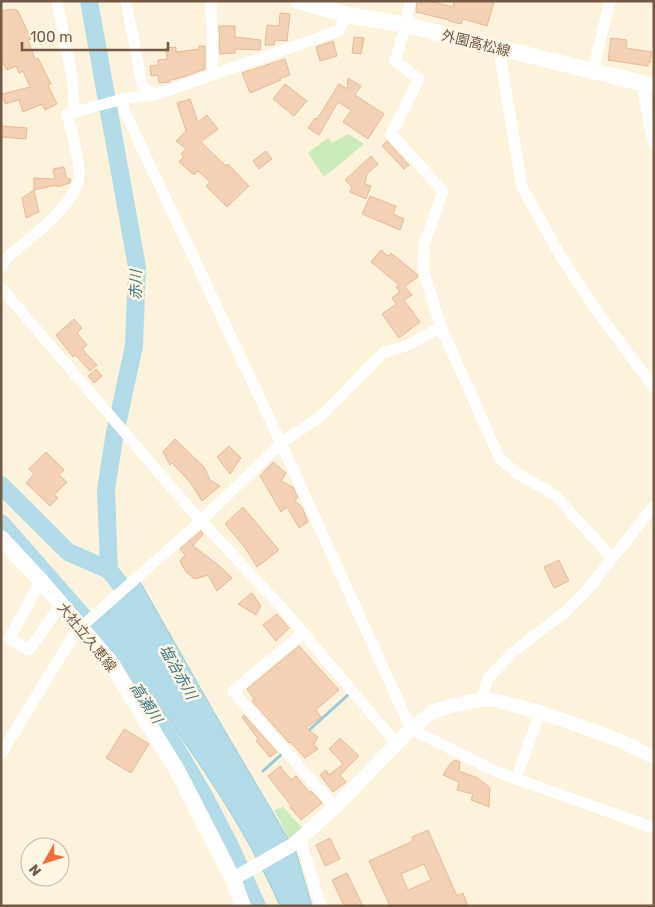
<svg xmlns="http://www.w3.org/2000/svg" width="655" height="907" font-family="Rubik,'Noto Sans JP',sans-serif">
	<rect width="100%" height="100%" fill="#fdf3dd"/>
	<path fill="#ccebbc" d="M348,134L364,144L324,177L308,153L328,138L332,143Z
		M283,807L307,833L291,842L274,810Z"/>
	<path fill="#b1dce7" stroke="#97cbda" d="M139,580L215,714L296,852L312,906H280C234,802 161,710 95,618Z"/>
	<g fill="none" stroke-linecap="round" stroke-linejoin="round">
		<path stroke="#97cbda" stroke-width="3" d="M307,732L349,694
			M263,771L283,753"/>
		<path stroke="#b1dce7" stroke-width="18" d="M89,1L137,267L134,346L114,438L106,490L109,570
			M1,485L68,552L109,570L135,603
			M1,523L101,637L144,700L176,748L203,794L230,846L257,906"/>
	</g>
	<path fill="#f4d1b3" stroke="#e8b993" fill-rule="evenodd" d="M417,1H430L453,7L454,1H488L494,3L487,26L463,19L461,24L449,21V20L416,12Z
		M14,9L18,11L31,39L28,40L35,59L38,58L51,84L48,85L57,104L45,110L42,104L23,112L19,100L5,104L2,94L30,87L23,71L19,73L16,66L7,70L1,59V11Z
		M280,13L290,14L287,41L275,40L274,45H265L267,25L279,26Z
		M219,26H235V37L261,40L260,50L235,49V53L220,54Z
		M354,37L364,38L361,54L352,53Z
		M611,38L627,40L626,48L652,52L650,63L648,62V66L608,60Z
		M333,41L337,56L320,61L316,47Z
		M199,46H205V69L180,78L171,80L170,82L159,83L158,75L151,76L150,66L158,65V60L167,59L166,48L176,47V52L199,49Z
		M285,59L290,75L279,79L281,80L250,93L242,73Z
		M348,78L361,86L355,95L384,114L368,139L343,122L351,110L338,102L319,135L308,128L315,118L317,119L339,84L347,89Z
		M285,84L307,101L294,116L273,99Z
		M190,99L198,122L207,115L218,129L201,142L226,166L228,164L249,186L227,207L206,186L210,182L198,171L194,175L179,162L184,156L181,154L186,149L176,141L186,131L177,103Z
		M1,126L27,128L26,139L1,137Z
		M387,141L409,165L404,169L382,146Z
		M266,151L272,159L259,169L253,161Z
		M371,156L378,164L367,174L365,184L371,186L366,199L350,192L352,187L345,180Z
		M64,167L67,179H71L70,183L57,187V185L34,190V178L55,179L53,169Z
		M34,190L39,212L26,218L22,198Z
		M370,196L396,206L393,214L404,219L400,230L362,214Z
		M381,250L388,256L391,253L417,274L418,277L405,286L412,295L404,300L420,322L399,338L382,314L396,304L392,298L400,292L396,287L399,285L371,262Z
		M74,319L82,328L77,333L87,345L82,349L97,365L90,371L75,355L73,357L56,335Z
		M96,369L102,376L94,383L88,376Z
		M175,439L204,467L210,480L220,486L202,501L190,482L172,463L170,465L163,452Z
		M229,446L241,458L230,474L217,457Z
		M46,452L64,470L59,475L67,482L54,495L58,498L50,506L26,483L34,474L29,469Z
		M273,462L286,473L281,481L293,487L298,498L295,501L302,507L308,522L299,528L287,507L281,512L260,476Z
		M243,507L279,550L257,567L246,549L225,524Z
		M201,531L203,534L193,546L216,563L232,578L217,591L208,575L195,579L186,572L180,561L185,555L180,549Z
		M559,560L569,581L554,588L544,567Z
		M252,593L261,606L256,615L238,604Z
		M277,614L289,628L276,641L263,625Z
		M299,646L339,690L316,710L321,717L306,728L318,737L314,744L318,749L305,758L290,742L289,743L252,701L254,699L247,689Z
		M244,715L277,752L270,757L256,741L258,739L242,717Z
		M124,729L149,744L131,773L106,758Z
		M340,738L359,756L340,775L346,782L333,792L320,775L326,770L329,775L343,764L329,749Z
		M455,760L460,762L459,771L478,778L490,788L489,807L471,800L473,794L457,790L459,782L443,775L450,764Z
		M280,766L291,780L296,776L310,793L311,791L322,803L301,820L290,807L291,806L268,776Z
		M428,830L457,896L463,893L468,906H390L369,861L413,841L412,837ZM424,864L431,880L408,890L401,874Z
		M330,838L340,859L325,866L316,845Z
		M347,873L363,906H344L332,880Z"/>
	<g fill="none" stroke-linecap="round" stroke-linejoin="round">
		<path stroke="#fff" stroke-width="11" d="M57,1L73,83L74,113
			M126,1L142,84L147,91L155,95
			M211,1L213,75
			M410,1L406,25L395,61L419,79L391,134L443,191L424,245L423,269L441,327L499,457L515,472L555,495L612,558
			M499,49L522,187L560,255L599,314L654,388
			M593,70L610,1
			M642,83L649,124L654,143
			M123,99L124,110L281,443L411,729L497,772L654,828
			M1,267L8,257C29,238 74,207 79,178C81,164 71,129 67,114L123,99L155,95L338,31L348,15
			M1,288L190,509L283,609L397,744
			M41,581L9,638L29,650L61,604
			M303,633L233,691L335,807
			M482,700L488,678L513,652L565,612L588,589L654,506
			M1,754L73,636L81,627L201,521L281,443L321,416L384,352L406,346L441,327
			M516,779L540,712
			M300,839L321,906"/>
		<path stroke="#fff" stroke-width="14" d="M233,879L294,844L335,807L411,729L434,711L455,705L482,700H494L540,712L580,726L621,741L654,757"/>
		<path stroke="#fff" stroke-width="16" d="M298,1L348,15L406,25L654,86
			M1,538L41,581L111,663L177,770L233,879L243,906"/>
	</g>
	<g text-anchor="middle" stroke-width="5" stroke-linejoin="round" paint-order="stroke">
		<g font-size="14" fill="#745945" stroke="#fff6e4">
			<text transform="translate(476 43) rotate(14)" y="5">外園高松線</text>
			<text transform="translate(87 637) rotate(51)" y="5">大社立久恵線</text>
		</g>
		<g font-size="15" font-style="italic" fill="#3d7889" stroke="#fff6e4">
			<text transform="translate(136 285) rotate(-89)" y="5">赤川</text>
			<text transform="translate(178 672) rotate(61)" y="5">塩冶赤川</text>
			<text transform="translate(146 703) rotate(57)" y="5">高瀬川</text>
		</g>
	</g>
	<rect width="655" height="907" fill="none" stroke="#745945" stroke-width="5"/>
	<g transform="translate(45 862) rotate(231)"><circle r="24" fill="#fff6e4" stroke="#c7b7a4"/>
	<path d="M0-4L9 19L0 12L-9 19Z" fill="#f06e3a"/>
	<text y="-8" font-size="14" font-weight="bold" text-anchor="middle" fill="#745945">N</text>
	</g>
	<path d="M22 42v8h146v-8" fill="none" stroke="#745945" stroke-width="2.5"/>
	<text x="30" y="42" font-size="15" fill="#745945" stroke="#fff6e4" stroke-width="4" paint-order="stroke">100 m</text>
</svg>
